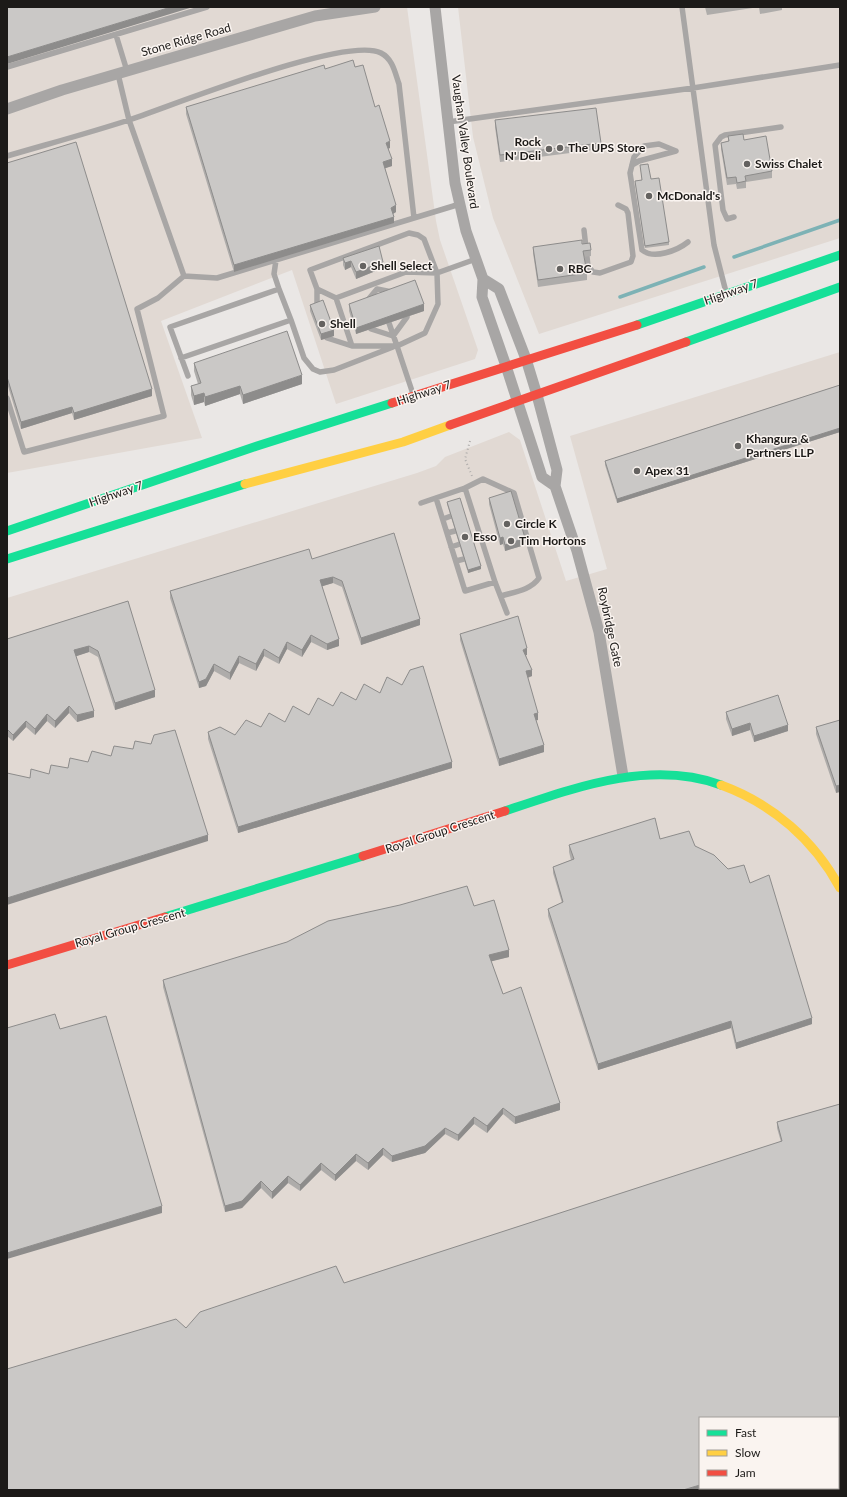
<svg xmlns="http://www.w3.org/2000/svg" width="847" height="1497" font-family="Lato,sans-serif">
	<rect width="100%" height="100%" fill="#eae7e5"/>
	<path fill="#e1d9d3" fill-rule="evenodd" d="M7,7H407L436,221L440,240L478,350L475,359L336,404L292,270L161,321L202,438L7,473Z
		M458,7H840V238L539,334L493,218L473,137Z
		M840,352V1490H7V598L417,473L436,466L445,457L509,432L520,440L566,581L607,569L570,436ZM700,1418H838V1488H700Z"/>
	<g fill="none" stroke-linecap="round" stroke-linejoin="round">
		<path stroke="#7db2b5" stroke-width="3.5" d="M734,257L840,220
			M620,297L704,267"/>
		<path stroke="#aeacab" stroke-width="2" stroke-dasharray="1 3" stroke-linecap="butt" d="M470,441L465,459L472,476"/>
		<path stroke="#a8a6a5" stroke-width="5.5" d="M682,7L714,245L726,292
			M116,35L127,71
			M7,67L207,7
			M118,74L129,120L184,276
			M448,122L693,88L840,65
			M676,151L659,144L644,146L634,157L630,173L642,250C654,260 678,250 688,242
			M7,156C48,144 89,133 129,120C172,106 346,35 381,53C393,59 395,73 399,84L414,218
			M632,165L639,161L676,151
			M734,217L727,219L723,210L715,145L721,137L725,135L781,127
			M584,230L588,266L593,272L600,273L631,262L633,256L628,213L626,209L618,205
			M276,260L274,274L279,289
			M336,298L317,289L310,270L409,233L418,235L424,239L437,273L406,272L336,298L352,346H397
			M367,301L377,289L392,292
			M317,309V289
			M389,323L397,346
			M371,329L393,336L407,317
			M327,338L352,346
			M181,358L291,320L304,358L313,369L320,372L334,370L393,347
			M188,376L170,327L279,289L291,320
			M413,394L397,346L425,333L438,304L437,273L476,259
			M7,398L24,452L164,416L137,309L158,298L184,276L217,278L460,204
			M465,488L483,479L514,493L539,578C531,590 514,592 501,596
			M436,498L465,591L495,582
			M421,503L465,488L495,582L507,613
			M443,519L451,516
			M447,533L455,531
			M451,547L460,544
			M456,561L464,559"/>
		<path stroke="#a8a6a5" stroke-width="11" d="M435,7L455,183L466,231L483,279L482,297L506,366L542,477L555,486
			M7,109L62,90L315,16L375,7
			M483,279L499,289L526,359L537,395L557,470L555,486L577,551L599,632L623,776"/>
		<path stroke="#16e098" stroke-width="9" d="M637,325L840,255
			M686,342L840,287
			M7,531L257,446L392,403
			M7,559L245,484
			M505,811C574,788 650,759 721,785
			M165,917L363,856"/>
		<path stroke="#ffcf43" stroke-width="9" d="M245,484L403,442L450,425
			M721,785C773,804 814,840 840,888"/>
		<path stroke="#f24e42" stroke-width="9" d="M392,403L637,325
			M450,425L686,342
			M363,856L505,811
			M7,965L165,917"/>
	</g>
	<path fill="#aeacaa" d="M705,7H759L707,15Z
		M759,7H782V10L760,14Z
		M355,67L375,107L390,148H388L392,166L385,168L396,212L393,214L394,223L234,272L186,114V107L325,69Z
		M495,120L601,143V149L500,162L495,127Z
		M728,136L744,140L772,171V178L746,182V188L737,189L736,184L727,185L721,149V143L728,141Z
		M7,163L152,396L74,420L72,413L21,429L7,383Z
		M640,165L651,179L669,242V245L645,248L635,183V181L642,180Z
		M582,244L591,250V256L584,257L587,273V280L538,287L533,253V247Z
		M343,258L383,268L356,279L351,267L345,270L343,265Z
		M349,304L424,311L356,334L349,311Z
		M310,305L334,336L321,340L310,311Z
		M194,363L302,384L243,404L240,394L205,406L204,402L194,405L191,395V386L198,384L194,371Z
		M840,385V432L617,503L605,465V461Z
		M489,498L525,545L505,551L503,544L500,545L489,504Z
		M447,502L481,569L468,573L447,504Z
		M312,559L420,625L361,645L342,587L333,583L322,586L339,646L327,650L311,642L302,657L287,649L279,664L264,656L256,671L239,663L230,680L214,671L206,686L199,688L170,598V591Z
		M128,601L155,697L115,710L98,657L89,652L76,656L94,717L77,722L69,713L55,728L47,721L35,735L26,727L13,741L7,736V639Z
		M460,634L527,655H526L532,676L528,678L538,720H536L544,752L499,766L460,640Z
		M333,706L452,768L238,833L208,739V732L235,735L261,727L285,722L309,715Z
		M726,712L788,731L754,742L750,730L732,736L726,719Z
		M840,720L836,793L816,734V727Z
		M660,839L695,846L728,869L750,883L812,1024L736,1049L731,1028L598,1070L548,916V909L562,903L553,873V867L571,860L569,852V845Z
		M474,906L509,957L491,961L503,994L560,1110L515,1124L503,1114L487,1133L474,1124L458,1141L445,1134L425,1153L392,1162L383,1155L368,1170L356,1161L335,1181L321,1170L300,1191L288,1183L272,1199L261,1188L242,1208L225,1212L163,987V980Z
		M840,1104V1448L704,1490H7L186,1328L344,1283L781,1142L777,1128V1122Z"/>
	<path fill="#8d8c8b" d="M171,7H193L7,64V57Z
		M390,141V148L386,150V143Z
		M392,159V166L383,169V162Z
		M396,205V212L391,215V208Z
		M394,217V223L234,272V265Z
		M351,261V267L345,270V263Z
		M383,262V268L356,279V272Z
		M424,304V311L356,334V328Z
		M334,330V336L321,340V334Z
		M302,375V384L243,404V395Z
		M240,386V394L205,406V397Z
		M152,389V396L74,420V413Z
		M204,393V402L194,405V396Z
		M72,407V413L21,429V422Z
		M840,428V432L617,503V499Z
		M503,537V544L500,545V538Z
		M525,538V545L505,551V545Z
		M481,566V569L468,573V570Z
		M333,577V583L320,587V580Z
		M420,619V625L361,645V638Z
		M311,635V642L302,657V650Z
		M339,639V646L327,650V644Z
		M287,642V649L279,664V658Z
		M89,646V652L74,657V650Z
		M527,648V655L523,656V650Z
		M264,649V656L256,671V664Z
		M239,656V663L230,680V673Z
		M214,664V671L206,686L199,688V682Z
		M532,670V676L526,678V671Z
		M155,690V697L115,710V703Z
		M69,706V713L55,728V721Z
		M94,711V717L77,722V715Z
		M538,713V720L534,721V714Z
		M47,714V721L35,735V729Z
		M26,721V727L13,741V735Z
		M750,723V730L732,736V729Z
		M788,725V731L754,742V736Z
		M544,745V752L499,766V759Z
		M452,762V768L238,833V827Z
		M840,785V792L836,793V786Z
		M208,835V841L7,905V898Z
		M509,950V957L489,962V955Z
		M812,1018V1024L736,1049V1043Z
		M731,1021V1028L598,1070V1064Z
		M560,1103V1110L515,1124V1117Z
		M503,1108V1114L487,1133V1126Z
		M474,1117V1124L458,1141V1135Z
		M445,1128V1134L425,1153L392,1162V1156Z
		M383,1148V1155L368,1170V1163Z
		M356,1154V1161L335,1181V1175Z
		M321,1163V1170L300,1191V1185Z
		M288,1176V1183L272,1199V1192Z
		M261,1181V1188L242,1208L225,1212V1206Z
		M162,1206V1213L7,1259V1253Z
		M840,1441V1448H838V1442Z
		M700,1485V1488H710L704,1490H683Z"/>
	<path fill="#cac8c6" stroke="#8d8c8b" d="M7,7H171L7,57Z
		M353,60L355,67L363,65L375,107L379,105L390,141L386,143L392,159L383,162L396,205L391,208L394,217L234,265L186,107L324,65L325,69Z
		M596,108L601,143L500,155L495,120Z
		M743,134L744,140L766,136L772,171L745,176L746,181L737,183L736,177L727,178L721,143L729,141L728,136Z
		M76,142L152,389L74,413L72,407L21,422L7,377V163Z
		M648,164L651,179L659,178L669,242L645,246L635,181L642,180L640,165Z
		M582,240V244L590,243L591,250L583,251L587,273L538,280L533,247Z
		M379,246L383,262L356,272L351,261L345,263L343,258Z
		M415,280L424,304L356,328L349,304Z
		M323,300L334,330L321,334L310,305Z
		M287,331L302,375L243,395L240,386L205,397L204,393L194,396L191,386L201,383L194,363Z
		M840,385V428L617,499L605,461Z
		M511,491L525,538L505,545L503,537L500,538L489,498Z
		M460,498L481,566L468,570L447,502Z
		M394,533L420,619L361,638L342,581L333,577L320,580L339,639L327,644L311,635L302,650L287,642L279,658L264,649L256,664L239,656L230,673L214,664L206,679L199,682L170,591L309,549L312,559Z
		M128,601L155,690L115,703L98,651L89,646L74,650L94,711L77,715L69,706L55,721L47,714L35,729L26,721L13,735L7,729V639Z
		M518,616L527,648L523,650L532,670L526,671L538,713L534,714L544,745L499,759L460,634Z
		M423,666L452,762L238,827L208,732L220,727L235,735L246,720L261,727L269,713L285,722L293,706L309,715L318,698L333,706L341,692L356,700L364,684L380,693L387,677L402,685L410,670Z
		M778,695L788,725L754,736L750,723L732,729L726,712Z
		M840,720V785L836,786L816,727Z
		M175,730L208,835L7,898V773L30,778L31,769L49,774L51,765L68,768L70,758L88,762L92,751L111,756L114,746L133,749L135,741L151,744L154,735Z
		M655,818L660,839L689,831L695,846L714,855L728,869L744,865L750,883L769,875L812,1018L736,1043L731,1021L598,1064L548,909L563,902L553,867L574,859L569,845Z
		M467,886L474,906L494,900L509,950L489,955L503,994L521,987L560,1103L515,1117L503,1108L487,1126L474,1117L458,1135L445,1128L425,1146L392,1156L383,1148L368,1163L356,1154L335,1175L321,1163L300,1185L288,1176L272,1192L261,1181L242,1201L225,1206L163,980L287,942L328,921L400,905Z
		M55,1014L60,1029L106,1016L162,1206L7,1253V1028Z
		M840,1104V1441L838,1442V1418H700V1485L683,1490H7V1369L176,1319L186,1328L200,1312L336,1266L344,1283L782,1141L777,1122Z"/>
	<g fill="#646260" stroke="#faf4f0" stroke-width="1.5">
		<circle cx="560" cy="148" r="4"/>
		<circle cx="549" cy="149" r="4"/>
		<circle cx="747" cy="164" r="4"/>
		<circle cx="649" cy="196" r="4"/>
		<circle cx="363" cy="266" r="4"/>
		<circle cx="560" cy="269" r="4"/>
		<circle cx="322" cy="324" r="4"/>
		<circle cx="738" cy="446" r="4"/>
		<circle cx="637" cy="471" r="4"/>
		<circle cx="507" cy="524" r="4"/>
		<circle cx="465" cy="537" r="4"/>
		<circle cx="511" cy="541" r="4"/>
	</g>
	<g text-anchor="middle" stroke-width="3" stroke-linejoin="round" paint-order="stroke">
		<g font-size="12" fill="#1c1a18" stroke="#faf4f0">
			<text transform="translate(186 40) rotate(-16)" y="4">Stone Ridge Road</text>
			<text transform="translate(465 142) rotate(82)" y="4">Vaughan Valley Boulevard</text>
			<text transform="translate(731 292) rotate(-19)" y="4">Highway 7</text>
			<text transform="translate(424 393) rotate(-18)" y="4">Highway 7</text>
			<text transform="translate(116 494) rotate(-19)" y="4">Highway 7</text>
			<text transform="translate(610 627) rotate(78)" y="4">Roybridge Gate</text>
			<text transform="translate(440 832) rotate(-18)" y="4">Royal Group Crescent</text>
			<text transform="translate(130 928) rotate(-16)" y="4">Royal Group Crescent</text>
		</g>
		<g font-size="12" font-weight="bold" fill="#1c1a18" stroke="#faf4f0" text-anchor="start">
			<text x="541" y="146" text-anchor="end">Rock<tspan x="541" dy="14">N' Deli</tspan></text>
			<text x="568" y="152">The UPS Store</text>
			<text x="755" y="168">Swiss Chalet</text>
			<text x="657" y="200">McDonald's</text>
			<text x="371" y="270">Shell Select</text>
			<text x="568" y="273">RBC</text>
			<text x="330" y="328">Shell</text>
			<text x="746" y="443">Khangura &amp;<tspan x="746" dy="14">Partners LLP</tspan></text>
			<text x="645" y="475">Apex 31</text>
			<text x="515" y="528">Circle K</text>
			<text x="473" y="541">Esso</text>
			<text x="519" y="545">Tim Hortons</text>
		</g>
	</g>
	<rect width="847" height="1497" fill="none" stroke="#1c1a18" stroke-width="16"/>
	<rect x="699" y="1417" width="140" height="72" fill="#faf4f0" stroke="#a19d9a"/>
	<rect x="707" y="1430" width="20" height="6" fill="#16e098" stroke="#a19d9a"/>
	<text x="735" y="1437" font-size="12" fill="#1c1a18">Fast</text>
	<rect x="707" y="1450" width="20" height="6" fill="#ffcf43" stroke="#a19d9a"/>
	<text x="735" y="1457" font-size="12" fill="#1c1a18">Slow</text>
	<rect x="707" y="1470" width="20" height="6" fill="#f24e42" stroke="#a19d9a"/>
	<text x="735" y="1477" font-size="12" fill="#1c1a18">Jam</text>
</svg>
